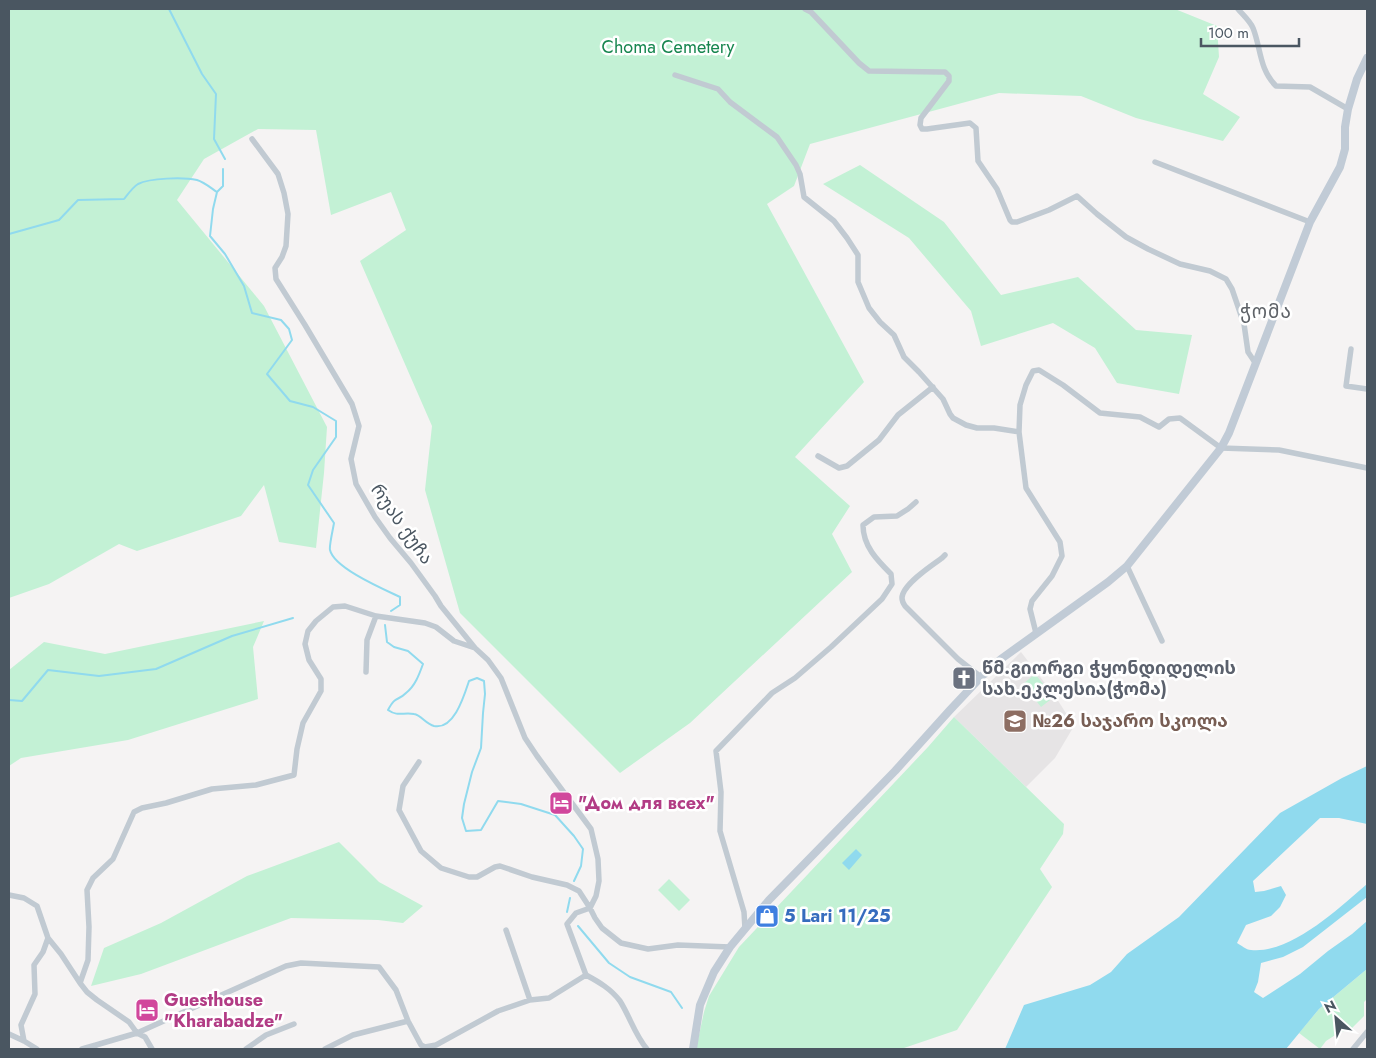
<svg xmlns="http://www.w3.org/2000/svg" width="1376" height="1058" font-family="Jost,'Noto Sans Georgian',sans-serif">
	<rect width="100%" height="100%" fill="#f5f3f3"/>
	<path fill="#e6e4e5" d="M1021,652L1057,699L1074,726L1055,758L1026,787L954,717Z"/>
	<path fill="#c3f1d5" d="M9,9H1175L1217,26L1219,57L1203,94L1240,117L1223,141L1136,118L1081,96L999,93L810,144L794,186L767,204L864,382L795,457L850,506L832,534L852,572L690,723L620,773L460,613L425,490L432,426L360,261L406,230L391,192L331,215L316,130L258,129L204,159L177,200L264,306L327,427L324,473L316,548L279,542L264,485L241,516L137,551L119,544L49,584L9,598Z
		M860,165L944,222L1001,295L1078,277L1136,330L1192,335L1179,394L1117,383L1095,348L1053,323L981,346L971,311L909,238L823,184Z
		M264,621L253,647L258,699L128,740L21,758L9,766V670L44,642L105,654Z
		M1035,674L1054,697L1041,707L1023,684Z
		M954,717L1064,824L1063,834L1040,869L1052,887L957,1030L901,1049H696L704,1012L709,996L739,947L928,747Z
		M339,842L379,882L423,906L403,923L378,920L291,918L141,974L91,986L104,948L161,923L247,876Z
		M669,879L690,900L679,911L658,890Z
		M1367,969V999L1364,1002V1016L1350,1030L1340,1032L1326,1041L1320,1049L1299,1033L1319,1009Z"/>
	<path fill="#90daee" d="M1367,766V824L1339,818H1320L1253,881L1255,892L1264,891L1281,886L1286,895L1280,907L1271,916L1246,925L1237,943C1241,945 1246,950 1251,950C1291,954 1339,908 1367,884V897L1303,947L1283,957L1261,963L1258,982L1254,992L1263,998L1300,974L1328,951L1352,934L1367,921V969L1319,1009L1286,1049H1005L1024,1005L1090,985L1111,972L1127,954L1179,917L1280,813L1342,778Z
		M856,849L862,855L849,870L842,863Z"/>
	<g fill="none" stroke-linecap="round" stroke-linejoin="round">
		<path stroke="#90daee" stroke-width="2" d="M169,9L202,74L216,94L214,139L225,159
			M217,192L223,186V169
			M9,234L59,220L78,200L124,199C128,194 133,187 138,184C150,178 183,177 197,180C204,182 211,188 217,192L213,209L210,236L225,254L244,286L252,313L281,320L289,329L292,340L267,374L290,401L313,407L336,421V437L313,470L308,485L334,523C333,529 329,546 330,550C334,568 383,589 400,597V605L391,611
			M385,625L387,642L394,647L408,651L423,664C419,675 415,686 406,693C397,702 396,695 388,710C398,717 403,712 414,714C421,715 426,724 434,726C454,730 464,696 469,681L477,678L484,681L485,694L483,713L481,748L472,772L464,804L462,818L466,831L481,830L498,801L521,804L555,815L574,836L583,849L581,866L574,881
			M9,700L22,701L48,670L99,676L156,669L232,636L293,618
			M567,912L570,898
			M578,926L609,963L630,977L671,992L682,1008"/>
		<path stroke="#c1cad2" stroke-width="5.5" d="M805,9L811,12L859,63L869,71L941,72H945L949,76V81L921,118L920,125L922,129H927L970,123L976,128L978,161L997,189L1010,220L1012,222H1017L1049,210L1077,196L1097,214L1126,237L1148,249L1180,264L1210,271L1226,279L1232,289L1244,324L1248,352L1256,364
			M1238,9C1242,14 1250,21 1253,28C1261,48 1259,69 1276,86L1310,87L1348,109
			M675,75L718,89L730,102L777,137L796,165L800,174L804,197L834,221L847,238L858,255V282L869,308L880,322L894,335L904,357L919,372L943,399L950,414L953,418L966,425L977,428H994L1019,432L1026,488L1060,542L1062,556L1052,576L1032,601L1030,609L1036,633
			M252,139L278,174L284,193L288,214L286,246L282,257L275,268L276,279L305,325L352,404L359,426L351,459L356,484L375,517L390,538L411,563L435,596L441,606L475,648L488,660L501,678L525,738L537,756L591,829L598,859L599,881L596,896L590,908L579,891L567,885L532,877L500,866L495,867L477,877H469L441,868L421,851L399,810L403,786L419,762
			M1155,162L1310,222
			M1351,349L1346,386L1367,389
			M1019,432L1020,405L1026,385L1033,371L1039,370L1063,385L1100,413L1140,417L1159,427L1169,419L1180,418L1221,448L1279,450L1367,468
			M818,456L839,468L847,466L879,440L898,415L933,387
			M945,555L942,558C932,565 902,585 902,598C902,601 903,603 905,606L958,659L981,677
			M1127,566L1162,641
			M366,672L367,640L376,616
			M9,895L24,898L37,906L48,938L61,954L80,983L87,992L97,1000L129,1022L137,1033L145,1037L152,1049
			M745,929L744,912L720,831L721,792L716,751L772,693L795,678L831,647L882,599L892,584L891,574C877,560 863,546 863,525L874,517L897,516L908,509L916,502
			M506,930L530,1000
			M80,983L88,960L89,927L87,890L93,878L113,859L134,812L142,808L166,803L212,789L256,785L294,775L297,749L303,723L321,691V679L309,660L305,644L308,631L316,621L333,607L345,606L376,616L425,623L436,627L454,641L475,648
			M9,1034L24,1041L37,1049
			M24,1041L21,1025L35,994L34,965L43,952L48,938
			M82,1049L96,1045
			M93,1049L96,1045L137,1033L286,966L301,963L379,967L396,990L408,1021L421,1045L425,1047L436,1045L498,1011L530,1000L549,998L586,975
			M246,1049L266,1035L294,1024
			M325,1049L353,1035L408,1021
			M647,1049C635,1035 630,1017 620,1001C611,989 599,982 586,975L567,924L576,913L590,908L595,918L602,928L621,943L648,949L678,945L730,947
			M1353,1049L1367,1032"/>
		<path stroke="#c1cbd6" stroke-width="8" d="M693,1049L700,1005L714,972L730,947L769,900L895,771L950,710L981,677L1001,659L1108,582L1127,566L1221,448L1229,433L1310,222L1340,167L1345,149V127L1348,109L1357,79L1367,58"/>
	</g>
	<defs>
		<g id="church-square" transform="scale(1.25)"><rect x="-9" y="-9" width="18" height="18" rx="4" fill="#6b7280" stroke="#fff"/><path d="M-1.2-6h2.4v3.5h3.3v2.4h-3.3V6h-2.4V-.1h-3.3v-2.4h3.3Z" fill="#fff"/></g>
		<g id="school-square" transform="scale(1.25)"><rect x="-9" y="-9" width="18" height="18" rx="4" fill="#8d6e63" stroke="#fff"/><path d="M0-5L7-2L0 1L-7-2ZM-4 1L0 2.5L4 1V4Q0 6-4 4Z" fill="#fff"/></g>
		<g id="hotel-square" transform="scale(1.25)"><rect x="-9" y="-9" width="18" height="18" rx="4" fill="#d1479c" stroke="#fff"/><path d="M-6-4.5h1.5V1H6V5H4.5V3h-9V5H-6ZM-4 0a1.8 1.8 0 1 1 3.6 0ZM.5 0V-2.5h3Q6-2.5 6 0Z" fill="#fff"/></g>
		<g id="shop-square" transform="scale(1.25)"><rect x="-9" y="-9" width="18" height="18" rx="4" fill="#3f7fe0" stroke="#fff"/><path d="M-5-2.5h2.3a2.7 3.5 0 0 1 5.4 0H5L5.5 6h-11ZM-1.5-2.5h3a1.5 2.3 0 0 0-3 0Z" fill="#fff"/></g>
	</defs>
	<g fill-rule="evenodd">
		<use href="#church-square" x="964" y="678"/>
		<use href="#school-square" x="1015" y="721"/>
		<use href="#hotel-square" x="561" y="803"/>
		<use href="#shop-square" x="767" y="916"/>
		<use href="#hotel-square" x="147" y="1010"/>
	</g>
	<g text-anchor="middle" stroke-width="5" stroke-linejoin="round" paint-order="stroke">
		<g font-size="18" fill="#17864f" stroke="#fff">
			<text x="668" y="53">Choma Cemetery</text>
		</g>
		<g font-size="18" fill="#4a5661" stroke="#fff">
			<text transform="translate(402 524) rotate(55)" y="6">რუას ქუჩა</text>
		</g>
		<g font-size="18" font-weight="bold" fill="#5b616d" stroke="#fff" text-anchor="start">
			<text x="982" y="674">წმ.გიორგი ჭყონდიდელის<tspan x="982" dy="21">სახ.ეკლესია(ჭომა)</tspan></text>
		</g>
		<g font-size="18" font-weight="bold" fill="#785e54" stroke="#fff" text-anchor="start">
			<text x="1032" y="727">№26 საჯარო სკოლა</text>
		</g>
		<g font-size="18" font-weight="bold" fill="#b23c85" stroke="#fff" text-anchor="start">
			<text x="578" y="809">"Дом для всех"</text>
			<text x="164" y="1006">Guesthouse<tspan x="164" dy="21">"Kharabadze"</tspan></text>
		</g>
		<g font-size="18" font-weight="bold" fill="#366cbe" stroke="#fff" text-anchor="start">
			<text x="784" y="922">5 Lari 11/25</text>
		</g>
		<g font-size="19" letter-spacing="1" fill="#5f6368" stroke="#fff">
			<text x="1266" y="318">ჭომა</text>
		</g>
	</g>
	<rect width="1376" height="1058" fill="none" stroke="#4a5661" stroke-width="20"/>
	<g transform="translate(1336 1018) rotate(333)" stroke="#ffffff" stroke-width="4" paint-order="stroke">
	<path d="M0-4L9 19L0 12L-9 19Z" fill="#4a5661"/>
	<text y="-8" font-size="14" font-weight="bold" text-anchor="middle" fill="#4a5661">N</text>
	</g>
	<path d="M1201 38v8h98v-8" fill="none" stroke="#4a5661" stroke-width="2.5"/>
	<text x="1208" y="38" font-size="15" fill="#4a5661" stroke="#ffffff" stroke-width="4" paint-order="stroke">100 m</text>
</svg>
